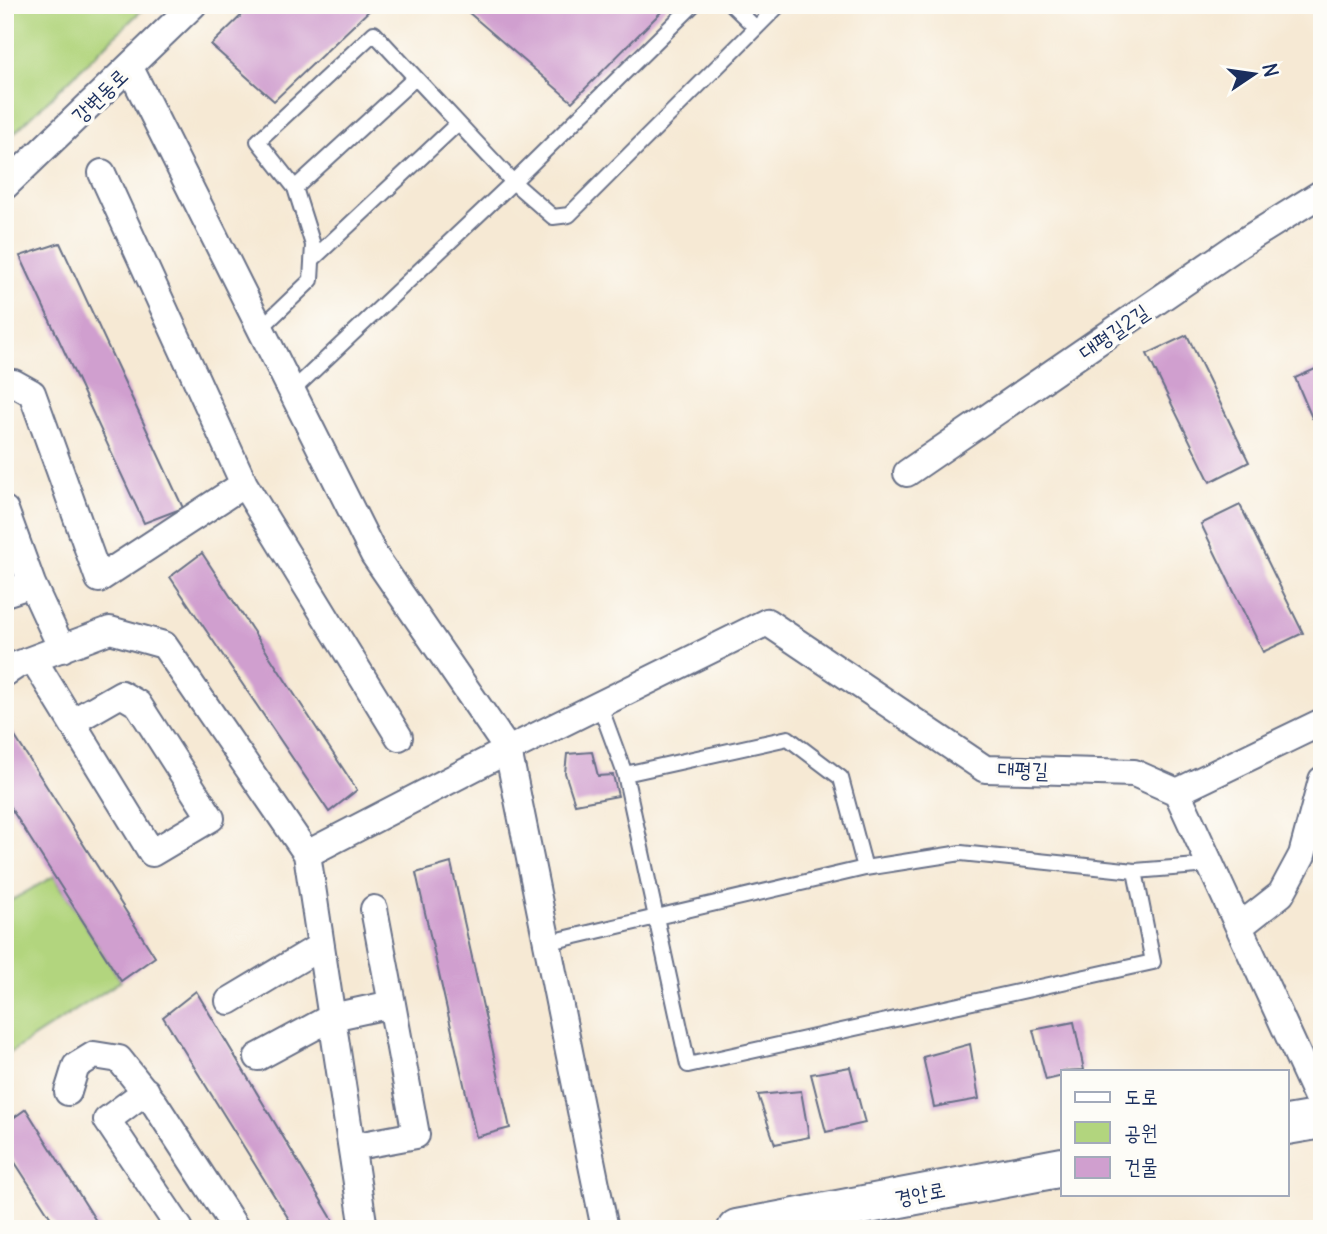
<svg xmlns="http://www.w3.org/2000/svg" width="1327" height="1234" font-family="Delius,'Poor Story',sans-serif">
	<rect width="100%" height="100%" fill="#fdfcf7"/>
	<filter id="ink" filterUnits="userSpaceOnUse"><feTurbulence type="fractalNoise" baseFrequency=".0143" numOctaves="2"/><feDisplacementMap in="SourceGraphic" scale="14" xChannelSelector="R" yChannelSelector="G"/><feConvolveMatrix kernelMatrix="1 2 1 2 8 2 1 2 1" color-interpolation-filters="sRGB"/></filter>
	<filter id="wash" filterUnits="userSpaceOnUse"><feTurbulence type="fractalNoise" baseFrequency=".00686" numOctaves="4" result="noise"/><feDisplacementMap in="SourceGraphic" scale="28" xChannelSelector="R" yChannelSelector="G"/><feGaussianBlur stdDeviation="1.57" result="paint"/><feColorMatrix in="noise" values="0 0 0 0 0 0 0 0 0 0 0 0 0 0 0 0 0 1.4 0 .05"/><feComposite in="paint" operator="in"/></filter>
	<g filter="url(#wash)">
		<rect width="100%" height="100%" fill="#f6e9d4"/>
		<path fill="#b2d57e" stroke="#66826e" stroke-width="2" d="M5,5H147L5,142Z
			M54,876L121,981L5,1056V904Z"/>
		<g id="blocks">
			<path fill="#d09fcf" d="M252,5H375L274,101L211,45Z
				M460,5H668L572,102Z
				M60,243L183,508L144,523L20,256Z
				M1187,335L1249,462L1210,482L1147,354Z
				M1322,366V414L1312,418L1295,378Z
				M1240,505L1303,633L1263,652L1201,524Z
				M202,553L357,790L329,812L170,577Z
				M5,721L155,957L121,981L5,799Z
				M592,752L598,776L613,775L618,796L575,804L565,773L567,754Z
				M451,863L510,1128L476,1137L416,873Z
				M196,991L334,1222L322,1229H295L163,1017Z
				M1074,1022L1084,1070L1063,1071V1076L1046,1080L1033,1030Z
				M970,1044L979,1099L934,1107L923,1057Z
				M850,1067L865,1123L826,1132L811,1074Z
				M801,1091L809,1137L775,1144L758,1095Z
				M26,1109L101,1229H58L5,1147V1124Z"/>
		</g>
	</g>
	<g filter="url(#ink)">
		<use href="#blocks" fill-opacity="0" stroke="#687087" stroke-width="2"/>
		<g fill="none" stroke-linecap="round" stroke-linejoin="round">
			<g stroke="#687087" stroke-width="18">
				<path id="lane" d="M732,5L756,28
					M295,188L415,78
					M313,259L457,124
					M261,328L311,280L313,245L295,188L258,141L374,33L513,182L553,217L569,215L779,5
					M292,391L513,182L693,5
					M600,706L625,774L688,1065L1153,962L1135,871L1210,865
					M625,774L788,738L841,778L865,868
					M546,943L865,868L961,853L1135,871"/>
			</g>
			<g stroke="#687087" stroke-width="30">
				<path id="street" d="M130,68L374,555L508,750L605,1229
					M102,173L244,484
					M5,186L193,5
					M5,387L14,383L32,393L99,579L244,484L399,737
					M907,473L1240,244L1322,193
					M5,510L32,584L62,649
					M5,593L32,584
					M33,659L152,853L211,818L138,704L121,694L72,722
					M5,673L17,665L110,630L164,645L307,854L364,1229
					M1177,792L1322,722
					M307,854L508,750L767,622L985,769L1134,773L1177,792L1322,1108
					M374,909L392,1004
					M1239,927L1281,894L1302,855L1322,780
					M229,1001L321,946
					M258,1057L332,1017L392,1004L416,1135L352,1147
					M146,1091L107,1120L180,1229
					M68,1092L76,1066L94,1055L119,1059L155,1104L236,1229"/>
			</g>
			<g stroke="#687087" stroke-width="42">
				<path id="secondary" d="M1287,1125L1322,1119
					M737,1229L1063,1167"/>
			</g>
			<use href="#lane" stroke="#fff" stroke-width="14"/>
			<use href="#street" stroke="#fff" stroke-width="26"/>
			<use href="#secondary" stroke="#fff" stroke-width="38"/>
		</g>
	</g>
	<g text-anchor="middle" stroke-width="7" stroke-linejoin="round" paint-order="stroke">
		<g font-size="21" fill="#1b2f5e" stroke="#fdfcf7">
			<text transform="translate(100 96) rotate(-44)" y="7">강변동로</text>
			<text transform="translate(1114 332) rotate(-35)" y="7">대평길2길</text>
			<text transform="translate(1023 770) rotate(2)" y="7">대평길</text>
			<text transform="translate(920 1194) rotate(-11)" y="7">경안로</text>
		</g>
	</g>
	<rect width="1327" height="1234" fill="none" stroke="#fdfcf7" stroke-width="28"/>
	<rect x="1061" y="1070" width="228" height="126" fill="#fdfcf7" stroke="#a3aaba" stroke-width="2"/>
	<rect x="1075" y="1092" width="35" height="10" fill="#ffffff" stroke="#a3aaba" stroke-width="2"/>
	<text x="1124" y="1104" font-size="21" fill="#1b2f5e">도로</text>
	<rect x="1075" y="1122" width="35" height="21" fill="#b2d57e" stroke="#a3aaba" stroke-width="2"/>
	<text x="1124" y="1140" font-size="21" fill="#1b2f5e">공원</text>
	<rect x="1075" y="1157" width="35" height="21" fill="#d09fcf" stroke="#a3aaba" stroke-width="2"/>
	<text x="1124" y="1174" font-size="21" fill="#1b2f5e">건물</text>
	<g transform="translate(1254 74) rotate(77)" stroke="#fdfcf7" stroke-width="5" paint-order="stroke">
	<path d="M0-5L12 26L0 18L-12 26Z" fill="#1b2f5e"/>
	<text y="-10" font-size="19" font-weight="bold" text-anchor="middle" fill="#1b2f5e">N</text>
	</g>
</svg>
